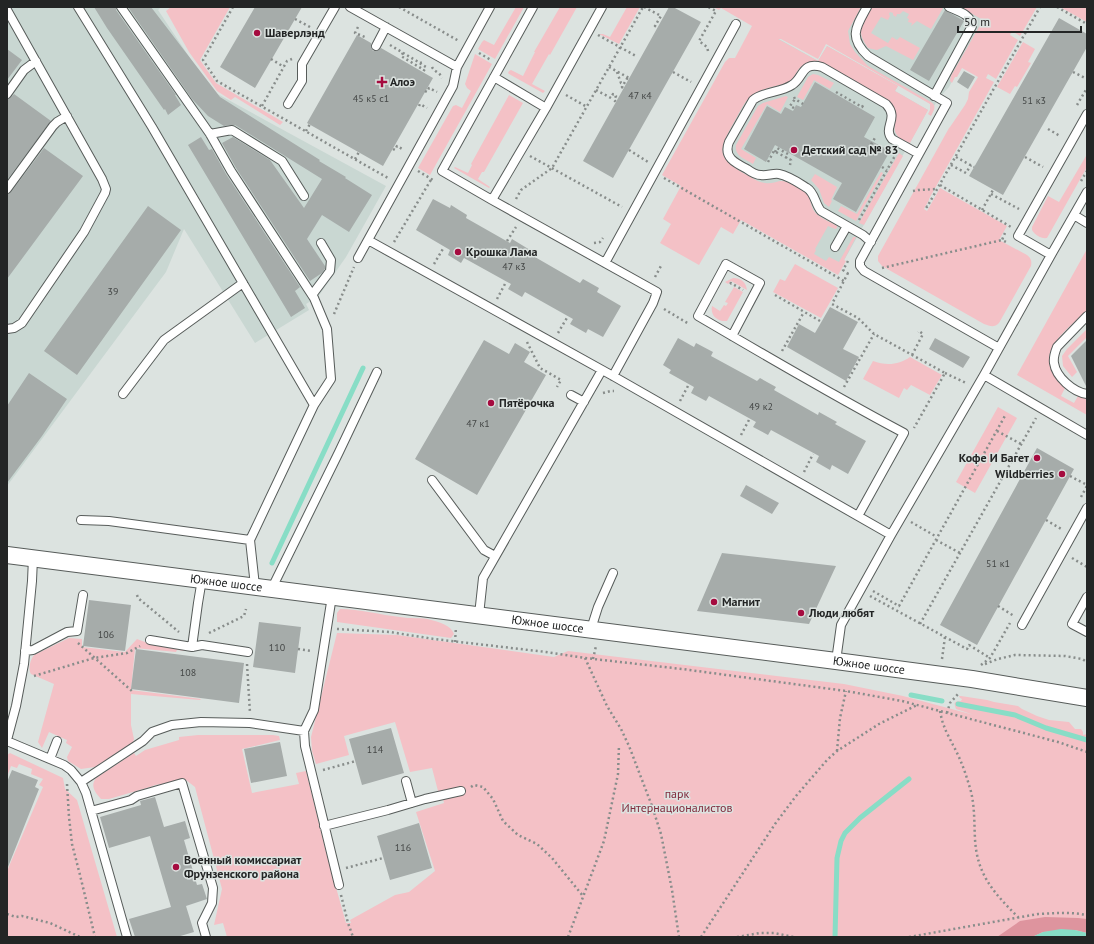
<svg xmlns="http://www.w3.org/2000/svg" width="1094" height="944" font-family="'PT Sans',sans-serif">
	<rect width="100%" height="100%" fill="#dce3e0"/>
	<path fill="#c9d7d2" d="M7,7H161L158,10L212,91L386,186L346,257L318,297L306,304L309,310L255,343L184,229L166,272L7,486Z
		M853,7H962L985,20L949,87L939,98L934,106L829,44Z
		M777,38L818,61L827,46L898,86L895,91L928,110L837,273L668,177Z"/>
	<path fill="#f4c1c6" d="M171,7H230L200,60L216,83L283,122L280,125L235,97L231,100L217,91L189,52L166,11Z
		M516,7H524L495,59L478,49L482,42L484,40L494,45Z
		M560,7H577L550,55L549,54L532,84L545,91L543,93L509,74L508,73L509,71L511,70L523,76L535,52H534Z
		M627,7H640L619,44L599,34H603L610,37Z
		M713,7H861L848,31L850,44L855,52L868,66L931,102C937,106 934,110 931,116L928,114L930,110V104L826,44L818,59L781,39H778L818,61L827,46L898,86L895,91L928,110L910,143C880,133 906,117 889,101L824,63C814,60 804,62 798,70C795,75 793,79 788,83C777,86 757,89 749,98C742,105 738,116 733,124C719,149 716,157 743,173C750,176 757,182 765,183C771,184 775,182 780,181C788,180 798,188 805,192C811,196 810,205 814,211C819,218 829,221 837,226V228L835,229L828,226L815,249L816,250L814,254L826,261L829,257L839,262L853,237H856L844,260L846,261L838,275L741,220L733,234L721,227L699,265L660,243L671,224L663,219L681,186L662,175L725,62L729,58H735L752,26L721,8L719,10Z
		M871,7H942L943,8L931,29L917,21L911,26L912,23L908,22L909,19L907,18L909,14L903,11L900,14H897L896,17L893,15V13L890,12L889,14L890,16L888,20L881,17L871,33L888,43L892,37L897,40L900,37L920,48L913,60L886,46L877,50L868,48C855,30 862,24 871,7Z
		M960,7H1037L1020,36L1012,31L1010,35L1018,40L996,79L988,74L986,78L994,82L929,199V200L924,209L927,211L940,188L1007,226L999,240L1027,255C1031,258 1032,261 1031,266L999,323C994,328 990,326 984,324L882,266L878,261V256L949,128L950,127L965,105L968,99L969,92L978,77L962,68L957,77H955L952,83L950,81L951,76L983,20Z
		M1060,7H1087V22Z
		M1023,42L1035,49L1028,62L1031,63L1017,87L1015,86L1010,94L997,87Z
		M475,54L492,64L430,175L418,168L453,106L456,105L462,108L471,91L467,88L465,84Z
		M813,74L818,75L834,83L830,89L814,80L803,100L797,97L808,77Z
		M509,95L523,103L484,172H482L478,179L490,187L489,188L454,168L455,167L468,173L472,165L471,164Z
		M786,96L788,97L780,112L767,104L741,149L756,158L753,164C745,159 734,156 736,145L758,106L763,103Z
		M899,153L903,156L864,225L859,223Z
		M1086,156H1087V167L1047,238C1041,239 1035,235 1032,230V227L1048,196L1059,202Z
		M881,172L883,173L856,221L838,211L841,206L857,214Z
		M815,174L837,187L831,200L832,201L829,207L824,203L819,189L811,180Z
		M1087,249V310C1062,335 1029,355 1065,388L1061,396L1074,403L1078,396L1087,399V415L1017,375Z
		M795,264L838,288L821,318L773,292L780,279L785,281Z
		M733,278C741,278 746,282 747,290L731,281L728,284L725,282Z
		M734,287L743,292L727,321C718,322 710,316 712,306L720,311L724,305L726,306L728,303L725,302Z
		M1087,329V337L1068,356L1077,372L1072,377L1063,366L1062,356L1067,349Z
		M910,357L942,375L930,395L911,385L907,390L904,388L899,398L863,379L873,361C886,366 899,365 910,357Z
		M998,407L1017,418L975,493L956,482Z
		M340,609C359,609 381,615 400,617C410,619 422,617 431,620C439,622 451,625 454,634L451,638L337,622V613Z
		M337,633L397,635L554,657L568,651L844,684L903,696L974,715L956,709C953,701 955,702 961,701L962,699L960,698L959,696H961L987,700L994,702L1018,706L1022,709L1037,716L1049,720L1069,722L1075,729H1081L1083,732V735L1087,734V937H227L223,923L214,925L222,889L195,787L186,780L155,785L150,787L109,799H101C95,792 90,786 96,778L134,753L136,756L145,750L179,740V737L198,735H273L279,736L280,740L242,749L252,793L299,784L296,773L306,771L326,852L346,923H351L350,920L395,895L409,892L435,871L416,812L444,803L441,791H438L432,768L410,772L395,722L344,736L349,755L316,764L312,751L311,737Z
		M69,638L82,639V647L125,652L137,639L150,644L185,648V651L177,650L176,652L135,648L131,690L201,699L200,700L131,694V725L134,739L133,742L95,767L81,769L68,761L67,757L72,747L66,743L67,740L49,732L42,748L38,742L54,684L31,674C28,669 30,660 34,655Z
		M10,753L63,778L65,789L77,800L117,937H7V871L43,787L39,785L43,779L31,774L32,769L19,764L17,768L11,766L8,774H7V755Z"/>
	<path fill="#de949e" d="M1045,917L1078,918L1087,919V933L1075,930L1043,932L1032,937H997L1020,921Z"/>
	<path fill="#88ddc6" d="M1061,929L1075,930L1087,933V937H1032L1043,932Z"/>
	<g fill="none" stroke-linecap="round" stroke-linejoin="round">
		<path stroke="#88ddc6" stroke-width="5" d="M272,563L363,368
			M911,695L942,701
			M958,704L1015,715L1046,728L1087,740
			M835,937L837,858L841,841L845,833L860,818L909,779"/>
	</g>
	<path fill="#a6acaa" d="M94,7H116V10L176,95H175L181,105L168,115L165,109L164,110L107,28Z
		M128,7H151L220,97L320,160L319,161L346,177L345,178L372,195L349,232L322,215L307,239L325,266V269L322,273L310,281L236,168L222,143L233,137L270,160L304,208L322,179L235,125H231L224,126L208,116L192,99Z
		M255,7H302L255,88L220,67Z
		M669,7H673L701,22L613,178L583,161Z
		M945,10L964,21L929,81L910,70Z
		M1059,18L1087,34V47L1003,195L969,176Z
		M357,35L371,43V47L373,51H377L381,48L433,78L383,166L307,123Z
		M7,49L22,60L7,80Z
		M964,71L975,77L968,89L957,82Z
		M815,82L875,117L864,137L890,151L856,212L833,199L842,183L775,145L766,162L744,149L767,106L781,114L785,107L793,111L796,105L801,107Z
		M14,94L51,121L7,180V99L11,97Z
		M201,137L209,150L212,149L226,174L300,287L295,291L305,308L291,317L188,145Z
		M44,148L83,176L7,279V194L11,192Z
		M433,199L450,208L451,205L467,215L466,218L510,243L512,239L530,250L528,253L580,283L583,279L599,288L597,292L621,306L603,337L588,329L586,333L570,324L573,319L525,292L522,297L508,289L511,284L464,258L461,263L448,255L450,250L416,230Z
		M148,206L181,230L77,375L44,351Z
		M830,307L858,322L843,349L859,357L846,381L787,347L799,324L815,333Z
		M678,338L694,347L696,343L713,352L711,356L757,381L760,378L776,387L774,390L818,415L819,412L837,422L835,424L866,441L848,474L832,465L830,470L816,462L819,456L771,430L768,435L753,427L756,422L709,396L706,401L691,393L694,387L669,373L671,370L663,365Z
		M935,338L970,357L963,368L929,349Z
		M484,340L509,354L515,343L530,352L524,362L546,375L477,495L415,459Z
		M1087,340V388L1071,356Z
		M29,373L67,399L42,436L7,483V406Z
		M1037,448L1074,469L977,645L940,625Z
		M746,485L779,503L772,514L740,496Z
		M722,553L836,566L809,624L697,611Z
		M89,600L131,605L125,651L83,646Z
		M259,622L301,627L295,673L253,667Z
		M136,649L244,663L239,703L131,689Z
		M391,728L404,773L362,785L349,739Z
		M280,742L287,776L251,783L244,749Z
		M12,770L38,780L35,787L39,789L8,867L7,782Z
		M155,797L164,827L185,821L190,838L184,840L197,885L202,884L207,899L186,906L194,932L177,937H135L129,919L171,907L150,836L109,848L100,817L141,805L140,801Z
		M419,823L432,868L390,880L377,836Z"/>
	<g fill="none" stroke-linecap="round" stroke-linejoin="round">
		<g stroke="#575c5a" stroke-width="10">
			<path id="service" d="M78,7L152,127L314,405
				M121,7L210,134L231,171L314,298L327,329L331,379L314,405L250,540L255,586
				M350,7L457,67
				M602,7L546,108L492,200L657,292L653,303L613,376
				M867,7C856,27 848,37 868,56L947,103L860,261V266L864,271L999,348
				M7,10L102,179L106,189L105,193L84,232L22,323L14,328L7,329
				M376,46L386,27
				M494,77L546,108
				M7,94L24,70L36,61
				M934,96L972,26C972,15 958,11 949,7
				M288,104L302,81V64L335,7
				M210,134L232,130L282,161L304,196
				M7,189L53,126L57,122L67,116
				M492,200L442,171L533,7
				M1074,215L1087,223
				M368,240L613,376L891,535
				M871,242L863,235L821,211C815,204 815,193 807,188C799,183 789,176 779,174C773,173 767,176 761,175C755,175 751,172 747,169C735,163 723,157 729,142L753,100C764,91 780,93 792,85C804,78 801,61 822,67L886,104C900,119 882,127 892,139L919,154
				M835,247L847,226
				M1051,255L1018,236L1087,114
				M358,258L453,86L457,67L490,7
				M605,263L736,24
				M312,295L330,271L331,260L321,243
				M1087,316L1057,347C1055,352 1053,357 1054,363C1056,377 1073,392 1087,394
				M732,336L760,283L726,264L698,316C766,356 834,396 904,433L858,516
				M984,375L1087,435
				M123,394L164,340L243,283
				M571,395L584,402
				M432,480L484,550L495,556
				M81,520L109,521L250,540
				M272,588L339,452L377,372
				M1087,597L1072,624L1087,632
				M479,615L483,578L602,370
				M1022,625L1087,508
				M591,629L598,607L613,573
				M150,640L192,647L198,603L202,579
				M192,647L202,645L248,652
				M25,651L33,650L67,632L77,631L83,595
				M836,661L841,625L891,535L984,375L1051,255L1087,192
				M304,731L305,746L339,885
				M7,740L16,706L24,664L32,581L33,558
				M7,741L64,765L71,770L81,782L143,741L152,732L172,725L201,722L250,723L304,731L314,710L332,596
				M50,759L57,741
				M406,781L412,803
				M81,782L86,793L127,937
				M91,811L131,800L137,796L182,783L213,888L212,903L202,923L206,937
				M324,826L388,810L425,799L461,791"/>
		</g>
		<g stroke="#575c5a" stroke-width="18">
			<g id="minor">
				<path id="s1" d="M7,555L836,661L972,679L1087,698"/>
			</g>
		</g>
		<path stroke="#888d8b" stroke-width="2.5" stroke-dasharray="2 3" stroke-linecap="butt" d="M233,7L203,60L217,81L388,178
			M399,7L459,41
			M644,7L661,16L655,26L658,27
			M1057,7L1087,24
			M295,19L310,27
			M358,27L355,33L365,37L364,39
			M598,35L636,56
			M390,45L420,63L424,62
			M708,51L707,47L699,41L716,11L708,7
			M403,53L401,56L424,70
			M479,53L491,60
			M271,59L284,67
			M420,63L421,64L426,67L423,72
			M432,67C434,72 440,72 442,78
			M609,67L629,78
			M617,72L621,83L624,84
			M673,72L691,82
			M1073,72L1087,79
			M623,88L622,87L628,77
			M596,90L611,98L613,94L616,96L614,100L616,102
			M425,91L427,92L429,88L437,92
			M836,92L862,107L864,104
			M566,95L587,107
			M794,97L795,99L803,104
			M1077,105L1087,88
			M262,106L287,61L292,59
			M419,106L420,104L427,108
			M794,108L790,106L795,99
			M1048,129L1060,136
			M306,131L310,124
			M864,147L868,149L875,138
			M393,149L395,150L397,146L404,150
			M629,150L648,162
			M775,152L777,148L788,154L786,158
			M530,156L622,207
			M956,157L974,167
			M1025,157L1043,167
			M355,159L359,152
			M768,162L774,151L791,160L790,165
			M951,165L966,173L971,165
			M882,167L887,170
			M418,171L433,180
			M664,178L844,281
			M1081,181L1087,171
			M940,185L1011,227
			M913,191L918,190L937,189
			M991,194L1019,209
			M516,199L521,190L552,168L643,7
			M926,206L927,207L1040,7
			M982,210L993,190
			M859,220L896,154
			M1005,233L1002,240L1008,243
			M507,241L516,227
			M394,242L432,178
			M594,243L600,242L603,238
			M848,261L843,270L850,275
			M434,264L444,247
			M882,268L1002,240
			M848,273L832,304L858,318L874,334L945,373L914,428
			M655,277L661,266
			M730,284L731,283L743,290
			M775,295L820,321
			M497,299L506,282
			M664,309L689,324
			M334,314L354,267
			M558,333L568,316
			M527,342L540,368L561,380L557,387
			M782,351L804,312
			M912,355L923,334L919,331L918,332
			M945,373L966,383
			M844,387L874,334
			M603,393L611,391H614
			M680,401L689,384
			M997,431L1021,444
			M741,435L750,418
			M804,472L813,454
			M1070,476L1087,485
			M1081,497L1087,486
			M1046,520L1063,530
			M911,522L937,537
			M936,540L960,553
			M1072,558L1087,567
			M873,591L899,606L1006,414
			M137,595L138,598L179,632
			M870,596L967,649L969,645L990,658
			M998,606L1014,616
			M920,624L1036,418
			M337,629L390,632L434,639L546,652L585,658L682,669L846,691L902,701L1058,742L1087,752
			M209,633L244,616L246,609
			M455,642L456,627
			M78,643L133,692
			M298,649L312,651
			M585,658L607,706L621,729L629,746L652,806L661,834L672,890L679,937
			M593,659L596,646
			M942,659L945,637
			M247,664L250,713
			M985,664L998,659L1015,655L1065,656L1082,659L1087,662
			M981,665L990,658L1010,623
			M34,676L94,658L127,653L140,646
			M940,711C941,716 942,721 944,726C946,732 950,739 953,745C960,758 965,771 969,785C975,802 974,821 975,839C977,875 994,893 1018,917
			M947,713L950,703L958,694
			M837,751L840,718L846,691
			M323,770L356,761
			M67,784L69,817L72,844L80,875L95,937
			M471,787L474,785L483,787L493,799L503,821L518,835L537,844L552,858L583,896
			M346,868L383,858
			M341,895L348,923L353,937
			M7,914L16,917L22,916L50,923L80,937
			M568,937L604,841L618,774L619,745
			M701,937L775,824L796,796L827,760L837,751L879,724L917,705
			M737,937L760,933H774L794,937
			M909,937L1038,914C1055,913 1071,912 1087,915"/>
		<use href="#service" stroke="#fff" stroke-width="8"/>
		<use href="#minor" stroke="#fff" stroke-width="16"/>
	</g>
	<g fill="#a50b3f" stroke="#dce3e0" stroke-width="1.5">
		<circle cx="257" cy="33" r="4"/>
		<path d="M380 76h4v4h4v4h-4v4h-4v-4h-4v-4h4z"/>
		<circle cx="794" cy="150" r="4"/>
		<circle cx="458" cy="252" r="4"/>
		<circle cx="491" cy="403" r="4"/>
		<circle cx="1037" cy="458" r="4"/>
		<circle cx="1062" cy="474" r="4"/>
		<circle cx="714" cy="602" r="4"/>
		<circle cx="801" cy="613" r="4"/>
		<circle cx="176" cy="867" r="4"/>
	</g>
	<g text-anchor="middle" stroke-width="3" stroke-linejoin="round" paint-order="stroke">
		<g font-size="10" fill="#444746">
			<text x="640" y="99">47 к4</text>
			<text x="371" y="102">45 к5 с1</text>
			<text x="1034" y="104">51 к3</text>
			<text x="514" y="270">47 к3</text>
			<text x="113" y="295">39</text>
			<text x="761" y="410">49 к2</text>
			<text x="478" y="427">47 к1</text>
			<text x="998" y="567">51 к1</text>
			<text x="106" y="638">106</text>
			<text x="277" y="651">110</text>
			<text x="188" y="676">108</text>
			<text x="375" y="753">114</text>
			<text x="403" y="851">116</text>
		</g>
		<g font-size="12" font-weight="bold" fill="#232525" stroke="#dce3e0" text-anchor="start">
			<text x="265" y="37">Шаверлэнд</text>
			<text x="390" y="86">Алоэ</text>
			<text x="802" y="154">Детский сад № 83</text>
			<text x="466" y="256">Крошка Лама</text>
			<text x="499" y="407">Пятёрочка</text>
			<text x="1029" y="462" text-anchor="end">Кофе И Багет</text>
			<text x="1054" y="478" text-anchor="end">Wildberries</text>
			<text x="722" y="606">Магнит</text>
			<text x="809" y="617">Люди любят</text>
			<text x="184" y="864">Военный комиссариат<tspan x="184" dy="14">Фрунзенского района</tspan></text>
		</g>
		<g font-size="12" fill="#232525" stroke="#dce3e0">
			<text dy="4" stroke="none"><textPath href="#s1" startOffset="221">Южное шоссе</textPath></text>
			<text dy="4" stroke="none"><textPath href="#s1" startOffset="545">Южное шоссе</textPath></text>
			<text dy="4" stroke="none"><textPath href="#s1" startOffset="869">Южное шоссе</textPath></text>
		</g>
		<g font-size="12" fill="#802a3c" stroke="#dce3e0">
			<text x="677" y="798">парк<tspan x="677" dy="14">Интернационалистов</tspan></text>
		</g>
	</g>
	<rect width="1094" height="944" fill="none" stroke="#232525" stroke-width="16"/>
	<path d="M958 26v6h123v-6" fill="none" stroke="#232525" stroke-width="2"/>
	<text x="964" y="26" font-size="12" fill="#232525" stroke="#dce3e0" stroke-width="3" paint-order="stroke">50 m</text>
</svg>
